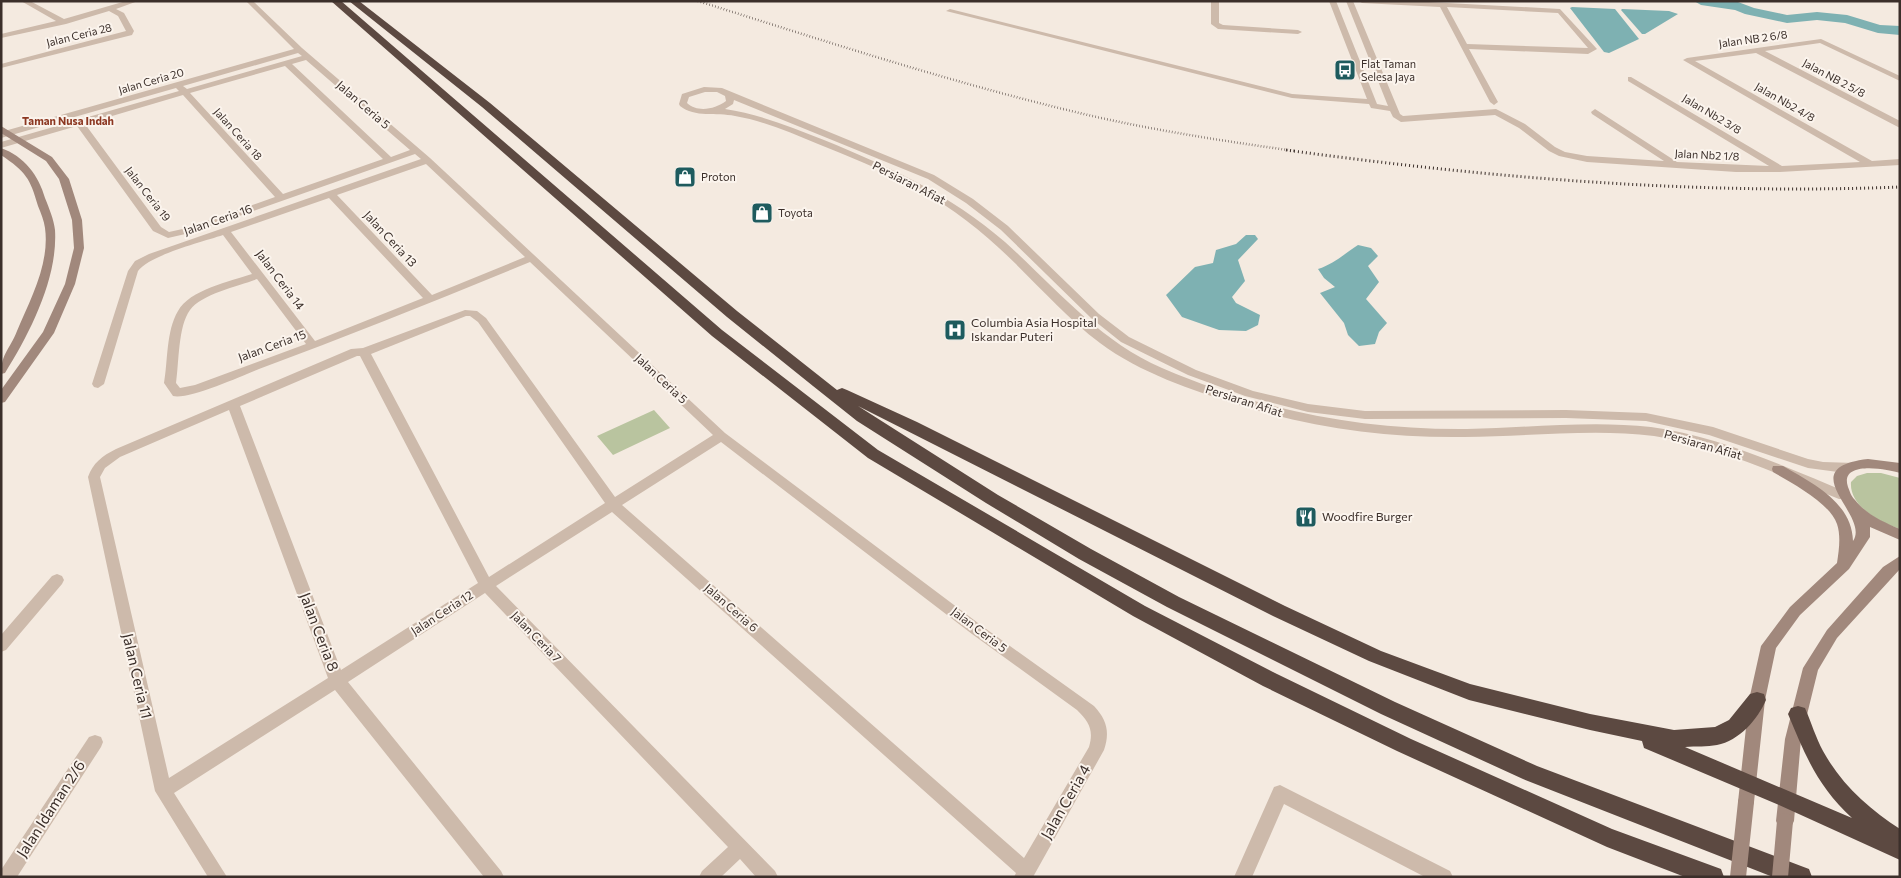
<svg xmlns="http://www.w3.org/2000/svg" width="1901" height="878" font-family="Commissioner,sans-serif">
	<rect width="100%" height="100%" fill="#f4eae0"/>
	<path fill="#b9c49f" d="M654,410L670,428L613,455L597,436Z
		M1867,473H1881L1900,478V529C1879,522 1849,506 1851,482L1857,476Z"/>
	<path fill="#7eb1b2" d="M1572,7L1615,9L1639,39L1609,53L1604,52L1570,8Z
		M1622,9L1669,11L1678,14L1645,34H1642L1621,10Z
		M1246,235H1255L1258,239L1238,260L1245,281L1232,297L1236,303L1260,315L1258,325L1246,331L1219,330L1182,317L1166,295L1195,267L1213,263L1216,250L1236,244Z
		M1358,245L1371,248L1378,256L1368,266L1379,282L1366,299L1387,323L1379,332L1375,344L1359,346L1348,335L1344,323L1320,293L1335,287L1324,278L1318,269C1334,264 1344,254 1358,245Z"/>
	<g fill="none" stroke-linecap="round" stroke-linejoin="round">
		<path fill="#7eb1b2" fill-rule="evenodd" d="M1694,1L1738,2L1754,8L1787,15L1817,12L1847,15L1880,25L1900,26V35L1878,33L1845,23L1817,20L1787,23L1745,14L1735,10L1701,5Z"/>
		<path fill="#cdbaab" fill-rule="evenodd" d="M21,1H30L64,19L126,1H138L116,9L124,13L134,31L132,35L1,68V64L126,31L118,16L109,11L66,24L1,38V34L56,21Z
			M246,1H253L302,48L430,158L725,433L982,626L1094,706C1107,720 1110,732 1104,750L1033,877H1014L1016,873L612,512L496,586L775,871L778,877H756L740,859L721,877H699L702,871L728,847L485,593L348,682L501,871L504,877H484L335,690L174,793L227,877H208L155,791L88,477C93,463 102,456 116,449L351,349L363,348L465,310L477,311L486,318L615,497L713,435L530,262C440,299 350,335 259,369C242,376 188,400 173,396L164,383C168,361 166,331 178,311C189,290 231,281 252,274L223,235C202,242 150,255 138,271L104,384L98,388L94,387L92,384L128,271L135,261L149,254L421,159L415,154L194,232L168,238L153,231L77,126L1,148V142L179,91L176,88L1,138V132L294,49ZM298,53L302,56L187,89L183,86ZM306,60L410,150L391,157L292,64ZM285,66L383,159L283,194L190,93ZM183,95L275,197L187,228L169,232L161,227L85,124ZM426,164L525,257L432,295L337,195ZM329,198L423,298L315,341L231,232ZM257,279L306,344L195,385L180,388L176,383C179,363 178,326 190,310C201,294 239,286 257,279ZM466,316H470L478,322L605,503L489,577L371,354ZM357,356H360L478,583L341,670L240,406ZM229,410L328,678L169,778L100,477L105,468L120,457ZM721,442L972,634L1077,710C1089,722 1094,730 1089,747L1024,858L622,505Z
			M1211,1H1219V23L1223,25L1298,30L1302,32L1298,34L1218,29L1211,24Z
			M1329,1H1336L1377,104L1388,106L1346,1H1353L1400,114L1403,116L1496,109L1525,124L1555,147L1565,152L1587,156L1664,161L1592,114L1591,112L1595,109L1677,162L1769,166L1628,81V77H1631L1782,166L1860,162L1683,60L1687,58L1821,39L1900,76V81L1820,43L1765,51L1900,121V128L1756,53L1695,61L1872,161L1900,159V165L1780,172H1736L1587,162L1559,156L1549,151L1519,128L1495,115L1401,122L1393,117L1390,111L1371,108L1369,104L1292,98L946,11L950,9L1292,94L1367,99Z
			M1359,1H1410L1560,9L1597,49L1588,54L1469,49L1498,102L1494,105L1490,102L1440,7L1362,3ZM1447,7L1558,13L1588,48L1467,44Z
			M57,574L62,576L64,580L62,584L6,650L1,652V635L52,576Z
			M95,735L101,737L103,742L101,747L17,877H1V870L89,737Z
			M1280,785L1450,871L1453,877H1425L1284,804L1252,877H1234L1274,787Z"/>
		<path fill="#cdbaab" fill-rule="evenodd" d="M704,87L722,88L934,175L973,199L1008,226L1099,314L1129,337L1196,370L1253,391L1308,404L1365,411L1566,410L1646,413L1713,427L1808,459L1823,462L1855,463L1856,466L1855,469L1838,472L1808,468L1709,435L1646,421L1566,418L1365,419L1308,412L1245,396L1188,375L1121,342L1091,318L1001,230L966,203L928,179L734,100L733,104L725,109C759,114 791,127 824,140C890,167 951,195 1005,242C1056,288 1098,340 1162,368C1259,410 1361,430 1467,429C1528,428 1590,420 1651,427C1716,435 1788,468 1849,493L1851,496L1849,499H1839C1781,476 1716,445 1654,436C1591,428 1527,437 1464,437C1387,438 1312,428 1239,405C1192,390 1140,373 1100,343C1063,315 1033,279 999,248C971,222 940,200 906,182C877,168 848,156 818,144C791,133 764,121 735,116C716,112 695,118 680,106L679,104L682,94ZM705,92H717L725,96L726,101C715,109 698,113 687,103L689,97Z"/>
		<path fill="#a1887c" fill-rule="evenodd" d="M1,126L52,157L69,179L82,220L84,248L75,284L54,333L5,402L1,403V390L43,332L65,284L74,248L72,220L59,179L46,161L1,133Z
			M1,148C24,156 39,176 45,198C49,208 54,220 55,230C58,278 30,333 5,373L1,374C1,354 10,349 17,331C30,300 50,264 45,228C44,221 41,213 38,206C30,178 26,172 1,155Z
			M1868,459L1900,463V473C1887,469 1839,460 1848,487C1850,492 1851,496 1855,500C1866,514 1883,522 1900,529V540L1870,527V537L1849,569L1800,615L1776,648L1765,700L1754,802L1752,808L1746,810L1740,808L1738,802L1749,700L1761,646L1790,607L1837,563C1839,550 1841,536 1837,524C1829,502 1793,484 1773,472L1772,469L1773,466H1783C1812,483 1852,502 1853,541C1871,515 1790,468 1868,459Z
			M1900,556V569L1837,638L1818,670L1801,739L1794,821L1791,827L1785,829L1779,827L1776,821L1785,739L1803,668L1827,630L1883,567Z"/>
		<path fill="#5c4941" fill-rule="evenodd" d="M331,1H341L722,330L878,450L1145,606L1277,674L1411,739L1612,829L1721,869L1724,877H1685L1607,847L1397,751L1263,686L1133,616L868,458L712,336Z
			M349,1H359L490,103L737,311L837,390L842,388L847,390L917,422L1285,606L1381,651L1470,684L1590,714L1674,730L1715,727L1729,720L1750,694L1757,692L1764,694L1766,700C1758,719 1739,741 1717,745C1707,747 1696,746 1685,747L1852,818C1818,787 1805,755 1788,714L1791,708L1798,706L1805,708C1811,722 1816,738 1823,751C1841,784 1869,809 1900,829V860L1779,805L1644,748L1642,741L1590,730L1469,700L1369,661L1273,616L858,406L998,495L1091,549L1179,597L1395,702L1537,766L1801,866L1809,869L1812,877H1773L1523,779L1381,714L1167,607L1079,559L986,503L857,421L813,386L727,317L482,107Z"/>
		<path stroke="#3b2f2a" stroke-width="2.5" stroke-dasharray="0.5 2.5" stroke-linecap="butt" d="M698,1C831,43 965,87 1101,118C1165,132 1230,142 1295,151"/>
		<path stroke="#3b2f2a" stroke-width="3" stroke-dasharray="1 3" stroke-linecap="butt" d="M1286,150C1490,178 1694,195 1900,187"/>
		<path stroke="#a1887c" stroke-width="16" d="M1738,877L1746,802
			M1780,877L1785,821"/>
	</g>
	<defs>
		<g id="bus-square" transform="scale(1.125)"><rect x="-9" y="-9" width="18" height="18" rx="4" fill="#1e5b5e" stroke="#fbf4ed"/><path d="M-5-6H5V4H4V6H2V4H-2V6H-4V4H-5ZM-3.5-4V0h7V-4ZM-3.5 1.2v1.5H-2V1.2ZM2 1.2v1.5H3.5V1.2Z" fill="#fff"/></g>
		<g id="shop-square" transform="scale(1.125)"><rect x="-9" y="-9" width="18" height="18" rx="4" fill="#1e5b5e" stroke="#fbf4ed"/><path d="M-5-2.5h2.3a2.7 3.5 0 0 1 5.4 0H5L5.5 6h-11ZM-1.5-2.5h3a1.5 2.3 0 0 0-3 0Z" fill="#fff"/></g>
		<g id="hospital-square" transform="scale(1.125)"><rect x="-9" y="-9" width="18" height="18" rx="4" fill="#1e5b5e" stroke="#fbf4ed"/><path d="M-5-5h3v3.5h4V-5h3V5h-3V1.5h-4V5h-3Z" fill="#fff"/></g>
		<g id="restaurant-square" transform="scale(1.125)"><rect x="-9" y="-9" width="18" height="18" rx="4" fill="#1e5b5e" stroke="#fbf4ed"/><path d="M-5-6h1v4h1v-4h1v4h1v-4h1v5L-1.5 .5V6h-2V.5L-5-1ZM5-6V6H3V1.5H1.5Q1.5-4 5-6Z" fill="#fff"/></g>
	</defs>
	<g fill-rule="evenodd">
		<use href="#bus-square" x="1345" y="70"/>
		<use href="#shop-square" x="685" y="177"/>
		<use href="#shop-square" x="762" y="213"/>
		<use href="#hospital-square" x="955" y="330"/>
		<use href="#restaurant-square" x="1306" y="517"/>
	</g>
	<g text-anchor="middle" stroke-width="4" stroke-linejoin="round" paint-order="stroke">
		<g font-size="11" fill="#3b2f2a" stroke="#fbf4ed">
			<text transform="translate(79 35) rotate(-14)" y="4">Jalan Ceria 28</text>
			<text transform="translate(1753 39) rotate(-8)" y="4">Jalan NB 2 6/8</text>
			<text transform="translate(1834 78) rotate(28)" y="4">Jalan NB 2 5/8</text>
			<text transform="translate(151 81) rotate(-16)" y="4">Jalan Ceria 20</text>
			<text transform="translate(1785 102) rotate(30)" y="4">Jalan Nb2 4/8</text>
			<text transform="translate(1712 114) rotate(31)" y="4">Jalan Nb2 3/8</text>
			<text transform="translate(238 134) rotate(48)" y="4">Jalan Ceria 18</text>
			<text transform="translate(1707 155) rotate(3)" y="4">Jalan Nb2 1/8</text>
			<text transform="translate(148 194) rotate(52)" y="4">Jalan Ceria 19</text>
		</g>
		<g font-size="11" fill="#3b2f2a" stroke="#fbf4ed" text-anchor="start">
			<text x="1361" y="68">Flat Taman<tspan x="1361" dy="13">Selesa Jaya</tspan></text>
			<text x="701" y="181">Proton</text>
			<text x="778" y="217">Toyota</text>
		</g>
		<g font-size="11" font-weight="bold" fill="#8c3721" stroke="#fbf4ed">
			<text x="68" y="125">Taman Nusa Indah</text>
		</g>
		<g font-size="12" fill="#3b2f2a" stroke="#fbf4ed">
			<text transform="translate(363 105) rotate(41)" y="4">Jalan Ceria 5</text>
			<text transform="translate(909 183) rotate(27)" y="4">Persiaran Afiat</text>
			<text transform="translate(218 220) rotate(-19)" y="4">Jalan Ceria 16</text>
			<text transform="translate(390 239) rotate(47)" y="4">Jalan Ceria 13</text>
			<text transform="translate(280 280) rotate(53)" y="4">Jalan Ceria 14</text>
			<text transform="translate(272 346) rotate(-20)" y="4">Jalan Ceria 15</text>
			<text transform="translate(661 379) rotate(43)" y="4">Jalan Ceria 5</text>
			<text transform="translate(1244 401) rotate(18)" y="4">Persiaran Afiat</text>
			<text transform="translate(1703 445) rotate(16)" y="4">Persiaran Afiat</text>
			<text transform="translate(731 608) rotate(41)" y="4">Jalan Ceria 6</text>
			<text transform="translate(442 613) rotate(-33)" y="4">Jalan Ceria 12</text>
			<text transform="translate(979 630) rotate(37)" y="4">Jalan Ceria 5</text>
			<text transform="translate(536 637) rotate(46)" y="4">Jalan Ceria 7</text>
		</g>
		<g font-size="12" fill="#3b2f2a" stroke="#fbf4ed" text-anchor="start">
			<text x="971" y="327">Columbia Asia Hospital<tspan x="971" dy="14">Iskandar Puteri</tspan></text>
			<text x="1322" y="521">Woodfire Burger</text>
		</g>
		<g font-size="15" fill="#3b2f2a" stroke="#fbf4ed">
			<text transform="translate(319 632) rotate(69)" y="5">Jalan Ceria 8</text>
			<text transform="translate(137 676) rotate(77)" y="5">Jalan Ceria 11</text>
			<text transform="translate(1066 802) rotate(-60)" y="5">Jalan Ceria 4</text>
			<text transform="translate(51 809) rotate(-57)" y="5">Jalan Idaman 2/6</text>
		</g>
	</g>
	<rect width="1901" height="878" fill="none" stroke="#3b2f2a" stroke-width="5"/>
</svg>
